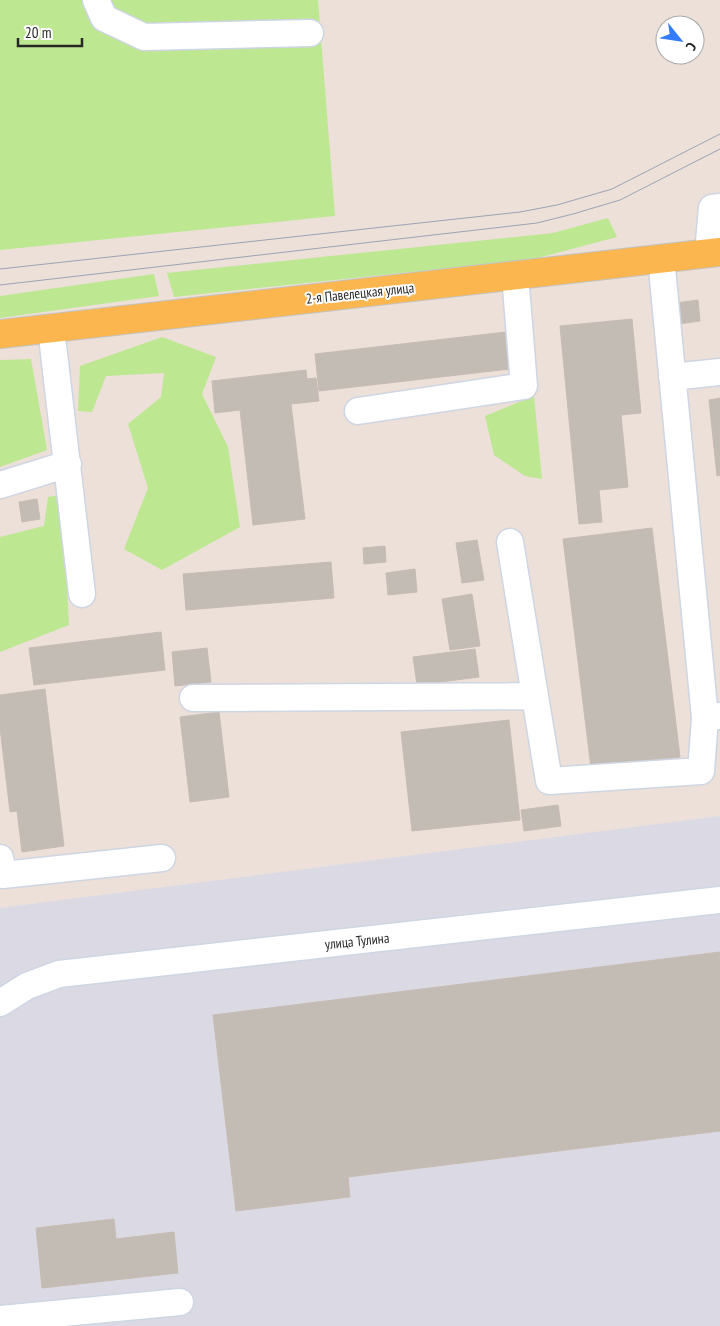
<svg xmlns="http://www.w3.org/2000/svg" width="720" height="1326" font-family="'PT Sans Narrow',sans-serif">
	<rect width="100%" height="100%" fill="#ece0d9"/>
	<path fill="#dbdae4" d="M720,816V1326H0V908Z"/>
	<path fill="#bde790" d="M0,0H318L335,216L0,250Z
		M608,218L617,237L534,259L174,297L167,273L553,233Z
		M154,274L159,296L0,318V296Z
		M162,337L216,357L202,394L228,447L240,527L162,570L124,549L148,488L128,424L161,397L164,373L106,376L92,412L78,411L80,366Z
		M31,359L47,450L0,467V360Z
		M534,396L542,479L525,476L494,455L485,416Z
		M62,495L69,625L0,652V537L44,526L48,497Z"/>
	<path fill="#c3bcb5" stroke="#c7bcb2" d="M698,300L700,321L678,324L676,303Z
		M632,319L641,413L621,415L628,487L599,490L602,522L579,524L560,326Z
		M506,332L510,369L319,391L315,354Z
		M306,370L307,379L316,378L319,401L291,404L305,519L253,525L240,410L215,413L212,381Z
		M720,398V475L717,476L709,400Z
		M37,499L40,519L22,522L19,502Z
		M652,528L680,757L591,768L563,539Z
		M477,540L484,580L462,583L456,543Z
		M385,546L386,562L364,564L363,548Z
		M331,562L334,598L186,610L183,574Z
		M415,569L417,592L388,595L386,573Z
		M472,594L480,646L450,650L442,599Z
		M161,632L165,670L34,685L29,648Z
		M207,648L211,682L175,686L172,652Z
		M475,649L479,677L417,685L413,657Z
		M45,689L64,846L22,852L17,811L10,812L0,728V695Z
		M219,712L229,797L190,802L180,717Z
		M509,720L520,820L412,831L401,732Z
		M558,805L561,826L524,831L521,810Z
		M720,952V1131L348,1177L350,1197L236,1211L213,1015Z
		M114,1219L116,1239L174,1232L178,1273L42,1288L36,1228Z"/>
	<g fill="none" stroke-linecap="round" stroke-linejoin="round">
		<g stroke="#ced5e3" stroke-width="29">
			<path id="minor" d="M96,0L104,18L144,37L310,33
				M708,253L712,208L720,207
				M661,258L705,718L720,716
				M51,328L82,594
				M672,377L720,372
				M358,411L524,386L515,275
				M0,485L68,464
				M510,542L535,696
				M193,698L535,696L549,781L701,771L705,718
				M0,858L3,875L162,858
				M0,1003L27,986L59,974L720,900
				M0,1319L180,1302"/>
		</g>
		<g stroke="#c3c3c3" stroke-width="30">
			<path id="major" d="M0,334L720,252"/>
		</g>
		<use href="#minor" stroke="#fff" stroke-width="26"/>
		<use href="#major" stroke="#fbb64f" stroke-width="28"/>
		<path stroke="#9ba3b5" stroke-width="1" d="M0,269L520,212L557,205L612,189L720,134
			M0,285L537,223L573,214L620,200L720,149"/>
	</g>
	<g text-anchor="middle" stroke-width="4" stroke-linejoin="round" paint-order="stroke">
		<g font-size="14" fill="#282828" stroke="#fff">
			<text transform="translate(360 293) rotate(-6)" y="5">2-я Павелецкая улица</text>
			<text transform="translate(357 941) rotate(-6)" y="5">улица Тулина</text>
		</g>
	</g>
	<g transform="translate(680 40) rotate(120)"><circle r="24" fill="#ffffff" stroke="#a9a9a9"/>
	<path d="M0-4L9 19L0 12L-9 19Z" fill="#337bff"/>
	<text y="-8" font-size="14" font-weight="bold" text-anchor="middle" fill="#282828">С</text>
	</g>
	<path d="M18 38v8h64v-8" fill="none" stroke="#282828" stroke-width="2.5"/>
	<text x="25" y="38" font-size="15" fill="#282828" stroke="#ffffff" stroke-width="4" paint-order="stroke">20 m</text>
</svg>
